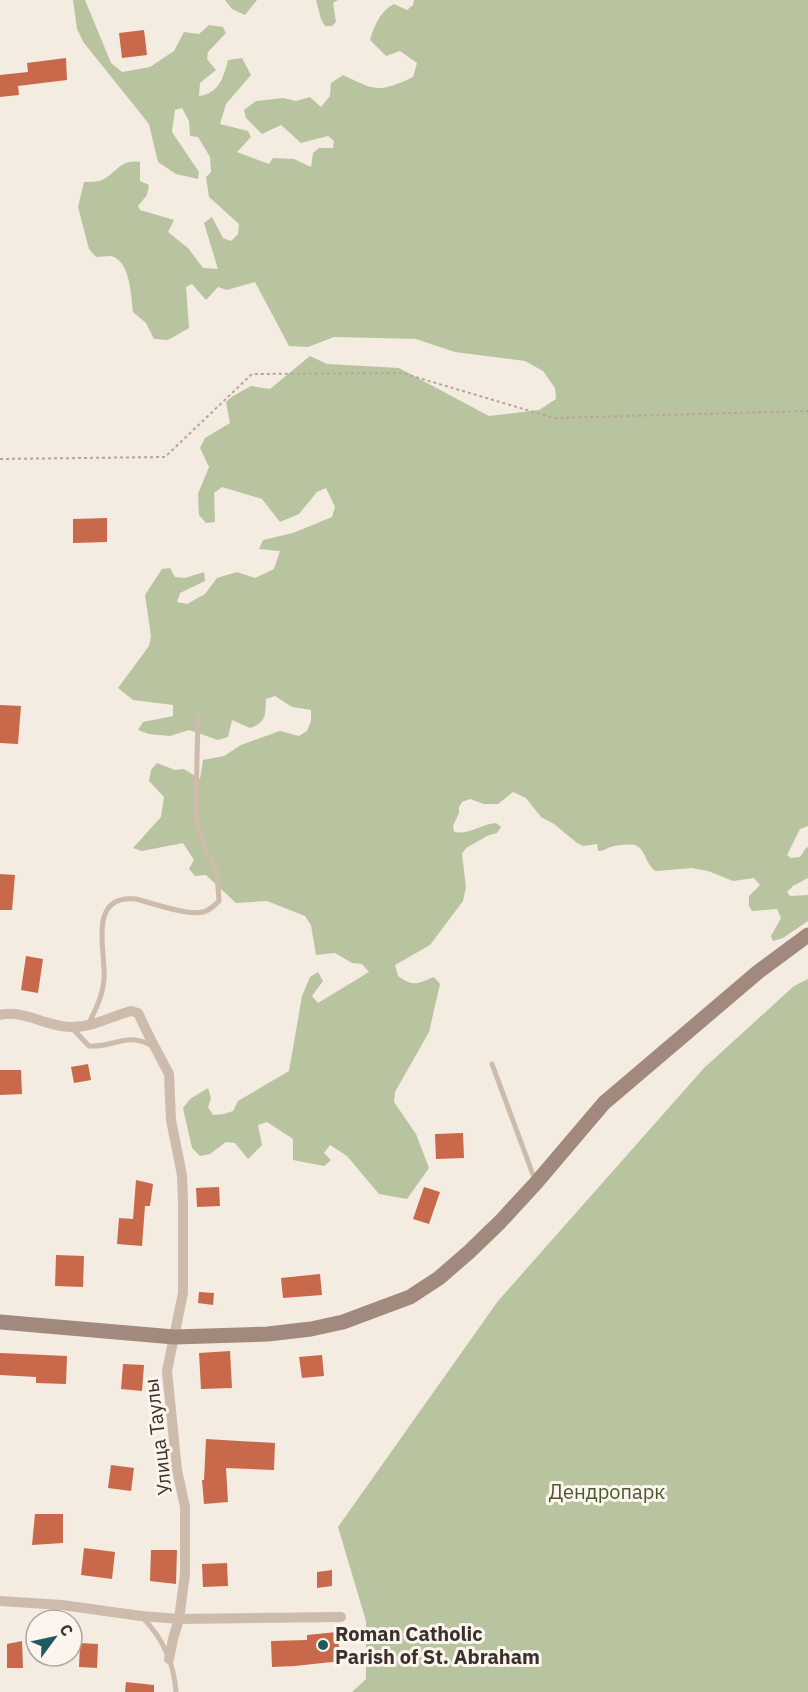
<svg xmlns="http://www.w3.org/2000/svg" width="808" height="1692" font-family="'IBM Plex Sans',sans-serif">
	<rect width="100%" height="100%" fill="#f4ebe1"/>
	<path fill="#b8c4a0" d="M73,0H85L111,63L122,72L150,67L174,51L184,32L199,34L209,25L223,27L226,33L208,52L207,59L216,70L200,83L199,96C219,94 224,76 228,60L242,58L251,75L226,104L220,124L248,131L251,137L237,152L269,164L273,158L294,159L311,167L313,153L319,148H333L334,141L328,136L301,143L281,125L262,134L246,118L244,110L256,101L283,98L296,101L310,97L321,107L330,96L331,83L343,75C376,91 379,93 413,77L417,63L400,51L386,56L370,40C374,26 381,10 394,4L407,10L413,5L414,0H808V826L800,829L787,855L791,858L800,857L806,848L808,847V878L793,886L787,892L790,896L808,895V921L783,938L773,941L771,936L781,918L777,909L752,911L749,906V896L760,885L754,878L733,881L708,871L692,868L656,871C646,866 646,849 635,845C630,844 617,845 611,847C606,848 605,851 598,851L597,844L583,846L577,843L554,824L541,817L526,798L513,792L498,804H484L470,799L462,802L459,807V813L453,826L454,832C469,835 482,824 496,823L501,827L497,833L489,835L466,848L462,854L466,887L463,901L430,945L395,965L398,976C413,987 417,984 434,977L440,984L429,1032L395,1092L394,1102L416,1134L429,1168L407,1199L379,1194L347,1156L330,1145L324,1153L331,1160L324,1166L293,1160V1139L267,1122L258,1125L262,1145L248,1159L235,1143L226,1142L210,1154L200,1156L192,1148L183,1108L190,1099L208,1088L211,1098L208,1107L213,1115L224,1114L233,1111L238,1101L289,1071L302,996L310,977L318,972L323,981L312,996L318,1003L369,972L362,964L352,963L335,953L316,955L311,925L305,916L267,901L236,903L206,875L195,876L189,869L194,860L183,843L142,851L133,848L161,817L164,797L149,781L151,770L157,763L175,770L184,769L200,779L203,760L224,756L241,745L280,731L299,736L307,731L311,721V710L292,707L275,696L266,699C265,715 267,722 250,728L232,720L228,737L218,740L189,730L170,736L149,734L138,730L143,722L173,716V705L133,700L118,688L149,646L151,636L145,595L162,569L170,568L175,577L185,578L204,572L205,581L180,593L177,602L187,604L205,594L217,578L237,572L255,578L274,569L280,551L259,549L263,540L293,533L332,517L335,507L326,488L317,492L299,514L280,522L262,499L222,487L214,493L215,522L206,523L199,515L198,494L209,467L200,448L205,438L230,423L226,402L233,396L251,386L270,389L310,356L327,364L399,368L489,416L539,410L556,399L555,388L543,371L525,361L455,352L416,339L334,337L308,347L289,346L255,282L227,290L218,287L206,300L192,284L186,287L189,328L168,340L154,339L146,323L133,312C131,297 131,261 111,256C107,256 100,257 96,257L89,249L78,207L84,182C90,182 99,182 104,179C117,172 121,159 140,162V181L149,185L147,195L138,206L140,210L174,220L168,232L188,248L203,268L218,269L204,223L212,217L223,238L231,241L238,234L239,224L209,197L206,177L211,172L210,157L198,137L190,136L189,121L182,108L175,110L172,132L199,172L198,179L176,174L158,162L149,124L84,43L77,29Z
		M225,0H259H257L245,15L232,9Z
		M316,0H338L333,3L336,22L332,26H325L321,19Z
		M808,979V1692H352L366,1679V1621L338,1527L498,1301L704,1068L794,986Z"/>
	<path fill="#c8694b" d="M144,30L147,55L122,58L119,33Z
		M66,58L67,80L18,86L19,95L0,97V75L28,72L27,63Z
		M107,518V542L73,543V519Z
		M0,705L21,706L18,744L0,743Z
		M0,874L15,875L12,910H0Z
		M26,956L43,959L38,993L21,990Z
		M88,1064L91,1080L74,1083L71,1067Z
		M0,1070H21L22,1094L0,1095Z
		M463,1133L464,1158L436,1159L435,1134Z
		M136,1180L153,1184L150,1206H145L142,1246L117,1244L119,1218L133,1219Z
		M219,1187L220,1206L197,1207L196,1188Z
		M424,1187L440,1192L429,1224L413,1219Z
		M56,1255L84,1256L83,1287L55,1286Z
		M320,1274L322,1295L283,1298L281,1278Z
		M199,1292L214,1293L213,1305L198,1303Z
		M230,1351L232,1388L201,1389L199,1353Z
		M0,1353L67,1356L66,1384L36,1383V1377L0,1375Z
		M322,1355L324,1376L302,1378L299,1357Z
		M123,1364L144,1365L142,1391L121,1389Z
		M206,1439L275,1443L274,1470L226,1468L228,1502L204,1504L202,1480H204Z
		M111,1465L134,1468L131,1491L108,1488Z
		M35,1514H63V1543L32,1545Z
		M84,1548L115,1552L112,1579L81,1575Z
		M151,1550H177L176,1584L150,1581Z
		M227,1563L228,1586L203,1587L202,1564Z
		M332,1570V1586L317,1588V1572Z
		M337,1632L341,1661L295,1666L272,1667L271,1641L307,1640V1635Z
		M22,1641L23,1668H7V1644Z
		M80,1643L98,1644L97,1668L79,1667Z
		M126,1682L154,1685V1692H125Z"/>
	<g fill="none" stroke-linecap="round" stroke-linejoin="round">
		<path stroke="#b9a596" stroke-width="2" stroke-dasharray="3 3" stroke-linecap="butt" d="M0,459L165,457L252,374L402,373L554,418L808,411"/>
		<path stroke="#cdbbac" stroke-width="5" d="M89,1023C96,1008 103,996 104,979C106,950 87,894 136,899C152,903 188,916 203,912C210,910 214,906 219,901L217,872L204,847L197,822L196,802L198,717
			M73,1029L89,1046C115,1048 125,1031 153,1046
			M492,1064L535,1180
			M142,1617C162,1637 174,1663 176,1692"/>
		<path stroke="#cdbbac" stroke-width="10" d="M0,1015C25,1009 48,1028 73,1027C93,1027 112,1016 131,1011L138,1013L149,1036L169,1074L171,1120L182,1175L183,1203V1293L167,1371L177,1470L185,1507V1574L179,1619L173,1639L169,1659
			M0,1601L62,1605L141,1616L179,1619L341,1617"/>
		<path stroke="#a18a7d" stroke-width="15" d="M0,1322L174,1337L268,1334L311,1329L343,1322L410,1297L439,1278L469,1252L500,1222L536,1183L604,1103L758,972L808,935"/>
	</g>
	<circle fill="#1f5a5e" stroke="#fbf5ee" stroke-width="2" cx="323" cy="1645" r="6"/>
	<g text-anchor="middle" stroke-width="6" stroke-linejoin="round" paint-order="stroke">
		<g font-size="20" fill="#3b302b" stroke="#fbf5ee">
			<text transform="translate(158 1437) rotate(-97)" y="7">Улица Таулы</text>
		</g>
		<g font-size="20" fill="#4a5a2e" stroke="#fbf5ee">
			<text x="607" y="1499">Дендропарк</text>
		</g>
		<g font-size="20" font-weight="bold" fill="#3b302b" stroke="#fbf5ee" text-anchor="start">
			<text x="335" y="1641">Roman Catholic<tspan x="335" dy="23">Parish of St. Abraham</tspan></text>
		</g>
	</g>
	<g transform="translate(54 1638) rotate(57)"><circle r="28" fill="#fbf5ee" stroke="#aea6a0" stroke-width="1.5"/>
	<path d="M0-4.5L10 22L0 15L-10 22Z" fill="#1f5a5e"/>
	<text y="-9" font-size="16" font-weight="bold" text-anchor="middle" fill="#3b302b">С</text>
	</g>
</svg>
